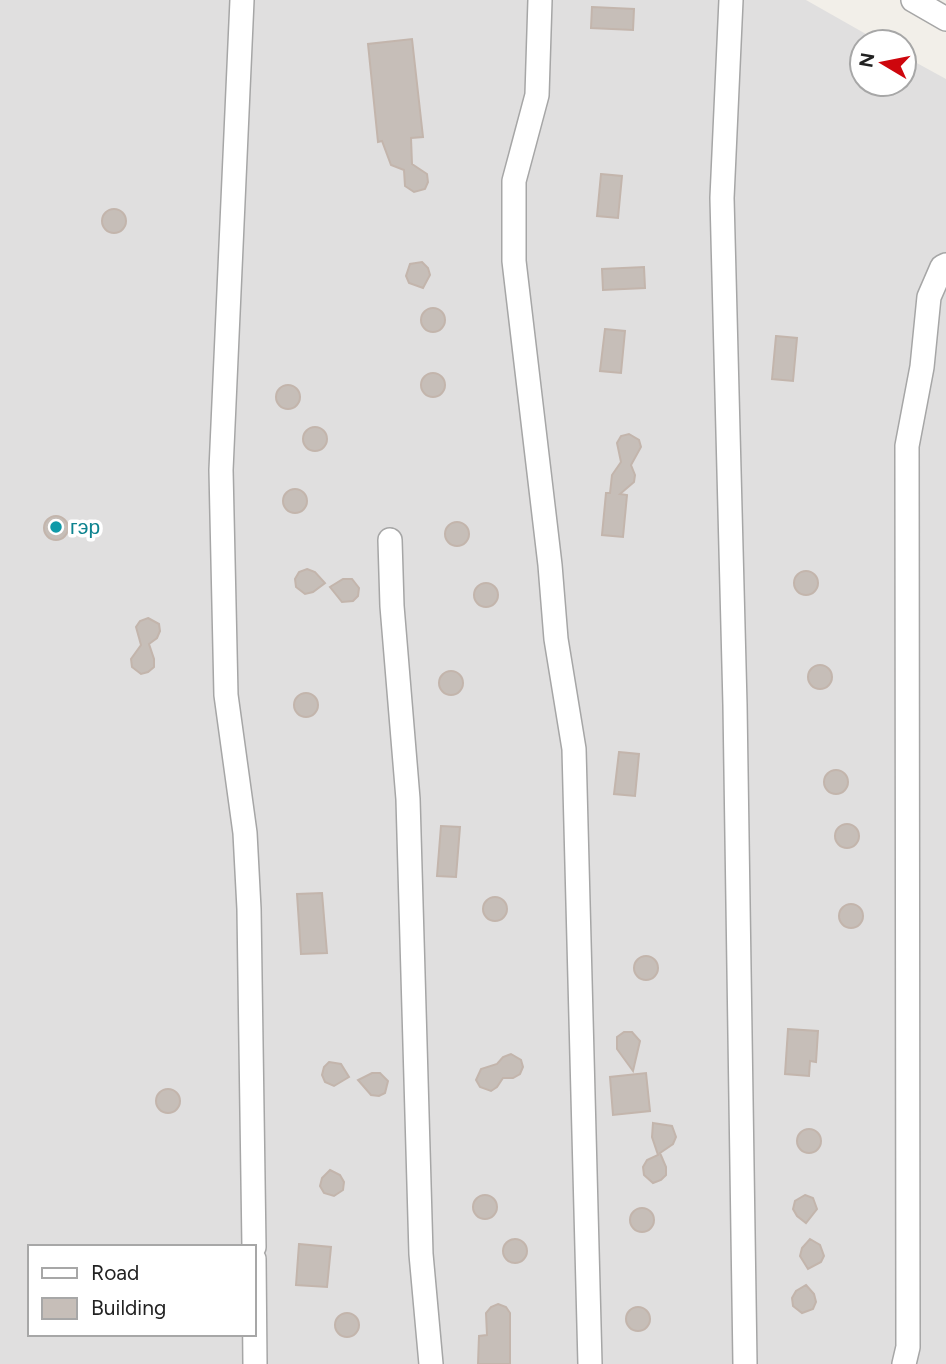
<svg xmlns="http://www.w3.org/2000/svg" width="946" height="1364" font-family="Figtree,sans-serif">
	<rect width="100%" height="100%" fill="#f2efe9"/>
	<path fill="#e0dfdf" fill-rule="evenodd" d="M0,0H806L880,42H862V84H904V56L946,79V1364H0ZM30,1247H254V1334H30Z"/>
	<path fill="#c6beb8" stroke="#c3b5ac" stroke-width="2" d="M592,7L634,9L633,30L591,28Z
		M412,39L423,137L411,138L412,164L427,174L428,182L425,189L414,192L405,186L404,170L391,165L382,141L378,142L368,44Z
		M601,174L622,176L618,218L597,216Z
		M102 221a12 12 0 1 1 24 0a12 12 0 1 1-24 0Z
		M422,262L428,268L430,275L423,288L409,283L406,276L410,264Z
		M644,267L645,288L603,290L602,269Z
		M421 320a12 12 0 1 1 24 0a12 12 0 1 1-24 0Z
		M605,329L625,331L621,373L600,371Z
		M776,336L797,338L793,381L772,379Z
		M421 385a12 12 0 1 1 24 0a12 12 0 1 1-24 0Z
		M276 397a12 12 0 1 1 24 0a12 12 0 1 1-24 0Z
		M303 439a12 12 0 1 1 24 0a12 12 0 1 1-24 0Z
		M629,434L639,440L641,447L631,465L635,475L634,482L620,494L627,495L623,537L602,535L606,493H610L612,475L621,462L617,443L621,436Z
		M283 501a12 12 0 1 1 24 0a12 12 0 1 1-24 0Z
		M44 528a12 12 0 1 1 24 0a12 12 0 1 1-24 0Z
		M445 534a12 12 0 1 1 24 0a12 12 0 1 1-24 0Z
		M307,569L315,572L325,583L313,592L305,594L296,587L295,579L299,572Z
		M794 583a12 12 0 1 1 24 0a12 12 0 1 1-24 0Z
		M343,579H352L359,588L358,596L353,601L342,602L330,587Z
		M474 595a12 12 0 1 1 24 0a12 12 0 1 1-24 0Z
		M148,618L159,624L160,631L157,638L149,644L154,659V667L148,672L141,674L132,667L131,659L141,645L136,627L140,621Z
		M808 677a12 12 0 1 1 24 0a12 12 0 1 1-24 0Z
		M439 683a12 12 0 1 1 24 0a12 12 0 1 1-24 0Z
		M294 705a12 12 0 1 1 24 0a12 12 0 1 1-24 0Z
		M619,752L639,754L635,796L614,794Z
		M824 782a12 12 0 1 1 24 0a12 12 0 1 1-24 0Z
		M835 836a12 12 0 1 1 24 0a12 12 0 1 1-24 0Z
		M441,826L460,827L456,877L437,876Z
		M322,893L327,953L301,954L297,894Z
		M483 909a12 12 0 1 1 24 0a12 12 0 1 1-24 0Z
		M839 916a12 12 0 1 1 24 0a12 12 0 1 1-24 0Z
		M634 968a12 12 0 1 1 24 0a12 12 0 1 1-24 0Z
		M788,1029L818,1031L816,1062L810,1061L809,1076L785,1074Z
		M624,1032H632L640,1041L633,1071L617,1049V1037Z
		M511,1054L521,1060L523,1067L520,1074L513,1078H503L497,1087L491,1091L480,1087L476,1080L481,1069L497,1064L503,1057Z
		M329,1062L341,1064L349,1077L334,1086L325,1082L322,1075L324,1067Z
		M372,1073H380L388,1081L385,1093L379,1096L371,1095L358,1080Z
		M646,1073L650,1111L613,1115L610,1077Z
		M156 1101a12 12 0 1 1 24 0a12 12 0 1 1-24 0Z
		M653,1123L672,1126L676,1137L673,1144L660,1153L666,1167V1175L661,1180L653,1183L644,1175L643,1167L647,1160L658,1155L652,1137Z
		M797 1141a12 12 0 1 1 24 0a12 12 0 1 1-24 0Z
		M330,1170L340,1175L344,1182L343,1190L334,1196L324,1193L320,1186L322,1178Z
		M473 1207a12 12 0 1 1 24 0a12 12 0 1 1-24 0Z
		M805,1195L813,1198L817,1209L806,1223L797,1216L793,1209L795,1201Z
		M630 1220a12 12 0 1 1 24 0a12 12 0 1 1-24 0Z
		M503 1251a12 12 0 1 1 24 0a12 12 0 1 1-24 0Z
		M810,1239L820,1245L824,1256L821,1262L808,1269L800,1256L802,1248Z
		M299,1244L331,1247L327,1287L296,1285Z
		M806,1285L814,1294L816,1302L813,1309L802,1313L793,1306L792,1298L796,1291Z
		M498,1304L506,1307L510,1313V1364H478L479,1336L487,1335L486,1313L491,1307Z
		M626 1319a12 12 0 1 1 24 0a12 12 0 1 1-24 0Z
		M335 1325a12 12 0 1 1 24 0a12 12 0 1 1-24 0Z"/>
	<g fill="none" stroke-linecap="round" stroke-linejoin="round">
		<g stroke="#a6a6a6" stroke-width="26">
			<path id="minor" d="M242,0L221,470L226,695L245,833L249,909L254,1247
				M540,0L537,95L514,181V261L550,565L556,639L574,749L590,1364
				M731,0L722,198L735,705L745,1364
				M913,0L946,19
				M390,540L392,606L408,799L421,1254L431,1364
				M254,1259L255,1364
				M904,1364L908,1347L907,446L922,367L929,297L942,267L946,265"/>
		</g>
		<use href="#minor" stroke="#fff" stroke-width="23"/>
	</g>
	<circle fill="#0f9aa8" stroke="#fff" stroke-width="2.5" cx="56" cy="527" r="7"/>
	<g text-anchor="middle" stroke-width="7" stroke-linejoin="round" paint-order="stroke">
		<g font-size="21" fill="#0d838f" stroke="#fff" text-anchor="start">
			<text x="70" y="534">гэр</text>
		</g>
	</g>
	<rect x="28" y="1245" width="228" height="91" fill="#ffffff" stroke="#a7a7a7" stroke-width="2"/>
	<rect x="42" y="1268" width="35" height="10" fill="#ffffff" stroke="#a7a7a7" stroke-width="2"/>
	<text x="91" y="1280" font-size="21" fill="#222222">Road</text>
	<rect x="42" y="1298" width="35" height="21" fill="#c6beb8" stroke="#a7a7a7" stroke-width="2"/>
	<text x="91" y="1315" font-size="21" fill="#222222">Building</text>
	<g transform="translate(883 63) rotate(280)"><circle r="33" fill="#ffffff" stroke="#a7a7a7" stroke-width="2"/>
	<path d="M0-5L12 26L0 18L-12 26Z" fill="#ce060d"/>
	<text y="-10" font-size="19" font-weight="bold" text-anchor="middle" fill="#222222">N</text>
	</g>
</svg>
